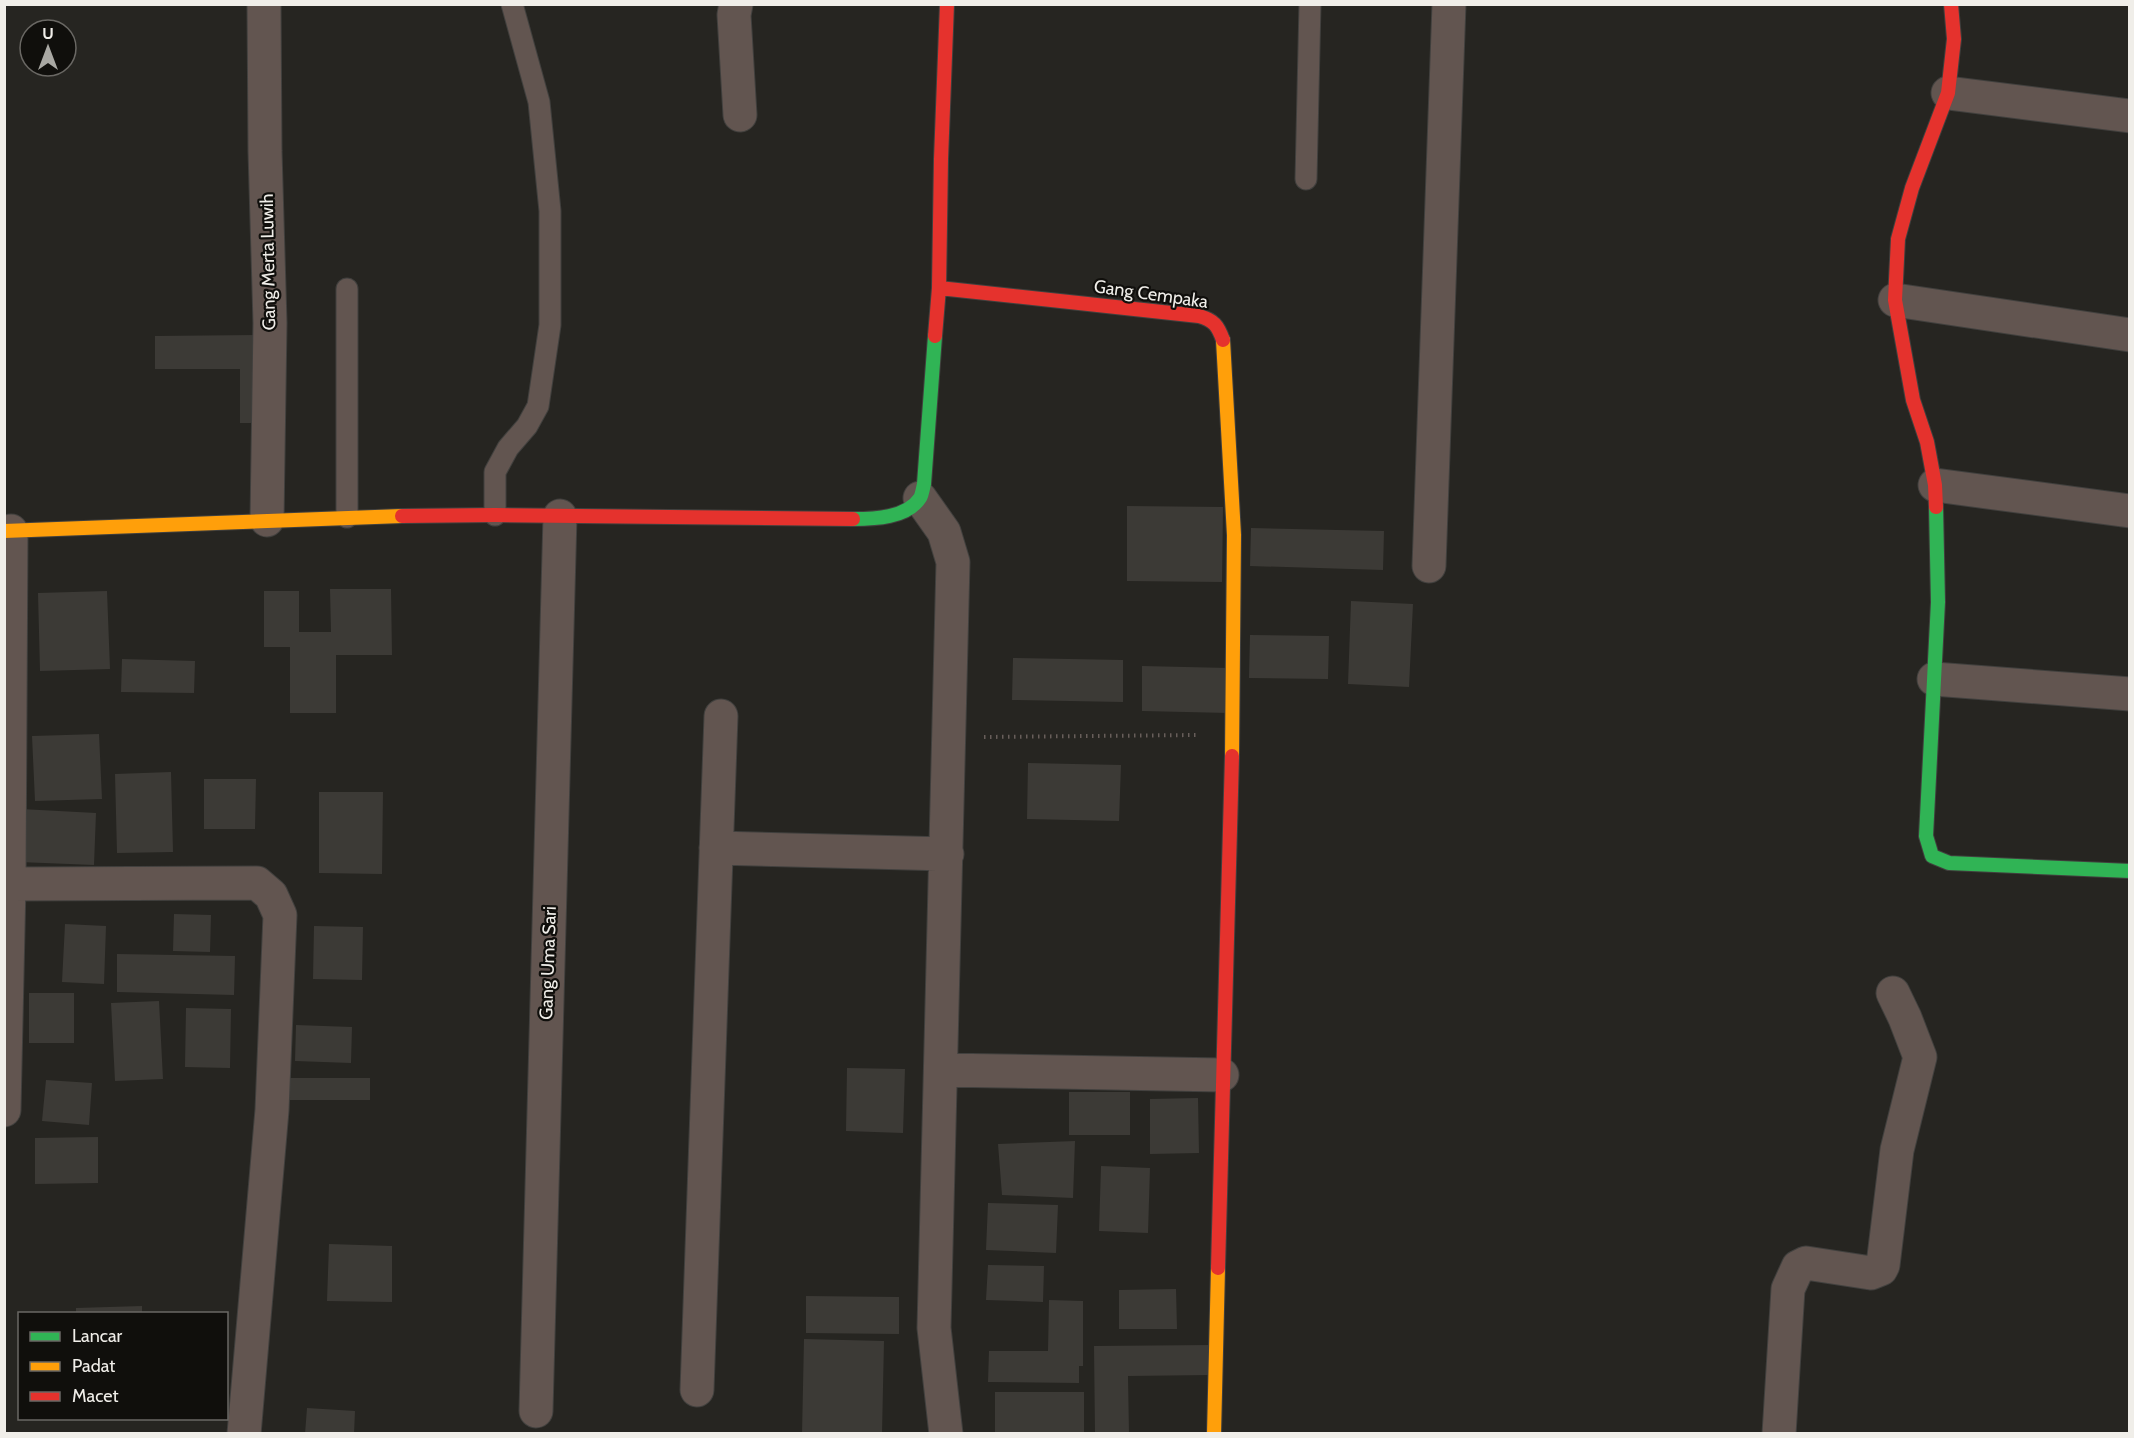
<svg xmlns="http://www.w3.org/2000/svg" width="2134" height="1438" font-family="Cabin,sans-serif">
	<rect width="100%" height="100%" fill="#262521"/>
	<path fill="#3c3a36" d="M265,335L264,423H240V369H155V336Z
		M1127,506L1223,507L1222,582L1127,581Z
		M1251,528L1384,531L1383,570L1250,566Z
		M330,589H391L392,655H336V713H290V647H264V591H299V632H331Z
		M107,591L110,669L40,671L38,593Z
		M1351,601L1413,604L1409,687L1348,684Z
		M1250,635L1329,636L1328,679L1249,678Z
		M1013,658L1123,660V702L1012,700Z
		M122,659L195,661L194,693L121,692Z
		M1142,666L1229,668V713L1142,711Z
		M99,734L102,799L35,801L32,736Z
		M1028,763L1121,765L1119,821L1027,819Z
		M171,772L173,852L117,853L115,774Z
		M204,779H256L255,829H204Z
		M319,792H383L382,874L319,873Z
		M21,809L96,813L94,865L19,862Z
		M174,914L211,915L210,952L173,951Z
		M65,924L106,926L104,984L62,982Z
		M314,926L363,927L362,980L313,979Z
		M117,954L235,956L234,995L117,992Z
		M29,993H74V1043H29Z
		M159,1001L163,1079L115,1081L111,1003Z
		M186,1008L231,1009L230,1068L185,1067Z
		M296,1025L352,1027L351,1063L295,1061Z
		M847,1068L905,1069L903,1133L846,1131Z
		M290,1078H370V1100H290Z
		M46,1080L92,1083L89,1125L42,1121Z
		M1069,1092H1130V1135H1069Z
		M1198,1098L1199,1153L1150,1154V1099Z
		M98,1137V1183L35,1184V1138Z
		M1075,1141L1073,1198L1002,1195L998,1144Z
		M1101,1166L1150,1168L1148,1233L1099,1231Z
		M988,1203L1058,1205L1056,1253L986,1250Z
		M329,1244L392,1246V1302L327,1301Z
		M988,1265L1044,1266L1043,1302L986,1300Z
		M1176,1289L1177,1329H1119V1290Z
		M806,1296L899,1297V1334L806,1333Z
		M1049,1300L1083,1301V1366H1079V1383L988,1382L989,1351H1048Z
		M142,1306V1314H76V1308Z
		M804,1339L884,1341L882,1434H802Z
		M1211,1345V1375L1128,1376L1129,1434H1095L1094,1346Z
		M995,1392H1084V1434H995Z
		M307,1408L355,1411L354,1434H305Z"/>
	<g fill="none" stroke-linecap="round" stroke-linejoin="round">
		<g stroke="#41403e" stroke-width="23">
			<path id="lane" d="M1306,179L1310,4
				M347,289V517
				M495,515V472L508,448L527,426L538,406L550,325V211L539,102L512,4"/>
		</g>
		<g stroke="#41403e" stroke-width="35">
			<path id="street" d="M264,4L265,151L270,323L267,520
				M736,4L734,15L740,115
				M1948,93L2130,116
				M1895,300L2130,335
				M1935,485L2130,511
				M920,498L944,532L953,562L934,1328L946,1434
				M1429,566L1449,4
				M1934,679L2130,694
				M716,848L947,854
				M9,884L257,883L271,895L280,915L272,1110L244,1434
				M941,1070L1222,1075
				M4,1110L9,884L11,531
				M697,1390L721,716
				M536,1411L560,516
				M1779,1434L1788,1289L1798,1267L1806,1263L1871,1273L1881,1269L1883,1265L1897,1150L1920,1057L1905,1018L1893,993"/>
		</g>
		<g stroke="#41403e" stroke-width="16">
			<path id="fast" d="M1936,507L1938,602L1926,836L1932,856L1949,863L2130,871
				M853,519C874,519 907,518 920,498C922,495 923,488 924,484L935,336"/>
		</g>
		<g stroke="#41403e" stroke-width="16">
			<path id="slow" d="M1223,340L1234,535L1232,756
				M4,531L402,516
				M1214,1434L1218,1268"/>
		</g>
		<g stroke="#41403e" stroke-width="16">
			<path id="jam" d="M939,288L1199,316C1214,320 1218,326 1223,340
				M935,336L939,288L941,159L947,4
				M1936,507L1935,485L1927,442L1913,400L1895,300L1898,239L1912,188L1948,93L1954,39L1951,4
				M402,516L495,515L853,519
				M1218,1268L1232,756"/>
		</g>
		<path stroke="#675e5a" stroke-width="4" stroke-dasharray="1.5 4.5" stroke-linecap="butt" d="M984,737L1196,735"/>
		<use href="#lane" stroke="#625550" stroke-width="21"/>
		<use href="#street" stroke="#625550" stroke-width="33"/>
		<use href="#fast" stroke="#30b455" stroke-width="14"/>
		<use href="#slow" stroke="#ff9f0a" stroke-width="14"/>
		<use href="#jam" stroke="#e5322d" stroke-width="14"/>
	</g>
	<g text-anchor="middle" stroke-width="4.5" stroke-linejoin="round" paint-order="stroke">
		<g font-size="18" fill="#f0eee9" stroke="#100f0c">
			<text transform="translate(268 262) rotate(-91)" y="6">Gang Merta Luwih</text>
			<text transform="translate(1151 294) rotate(8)" y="6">Gang Cempaka</text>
			<text transform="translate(548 963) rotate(-88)" y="6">Gang Uma Sari</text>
		</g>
	</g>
	<rect width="2134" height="1438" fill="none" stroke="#f0eee9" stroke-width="12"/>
	<rect x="18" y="1312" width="210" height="108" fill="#100f0c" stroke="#6a6864" stroke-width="1.5"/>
	<rect x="30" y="1332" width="30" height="9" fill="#30b455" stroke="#6a6864" stroke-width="1.5"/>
	<text x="72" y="1342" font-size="18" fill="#f0eee9">Lancar</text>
	<rect x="30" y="1362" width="30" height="9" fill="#ff9f0a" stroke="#6a6864" stroke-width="1.5"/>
	<text x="72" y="1372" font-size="18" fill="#f0eee9">Padat</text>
	<rect x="30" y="1392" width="30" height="9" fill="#e5322d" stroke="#6a6864" stroke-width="1.5"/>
	<text x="72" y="1402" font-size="18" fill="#f0eee9">Macet</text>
	<g transform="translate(48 48)"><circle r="28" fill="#100f0c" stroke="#6a6864" stroke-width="1.5"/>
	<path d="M0-4.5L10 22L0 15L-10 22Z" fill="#a9a8a3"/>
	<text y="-9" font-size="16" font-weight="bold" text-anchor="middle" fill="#f0eee9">U</text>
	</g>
</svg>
